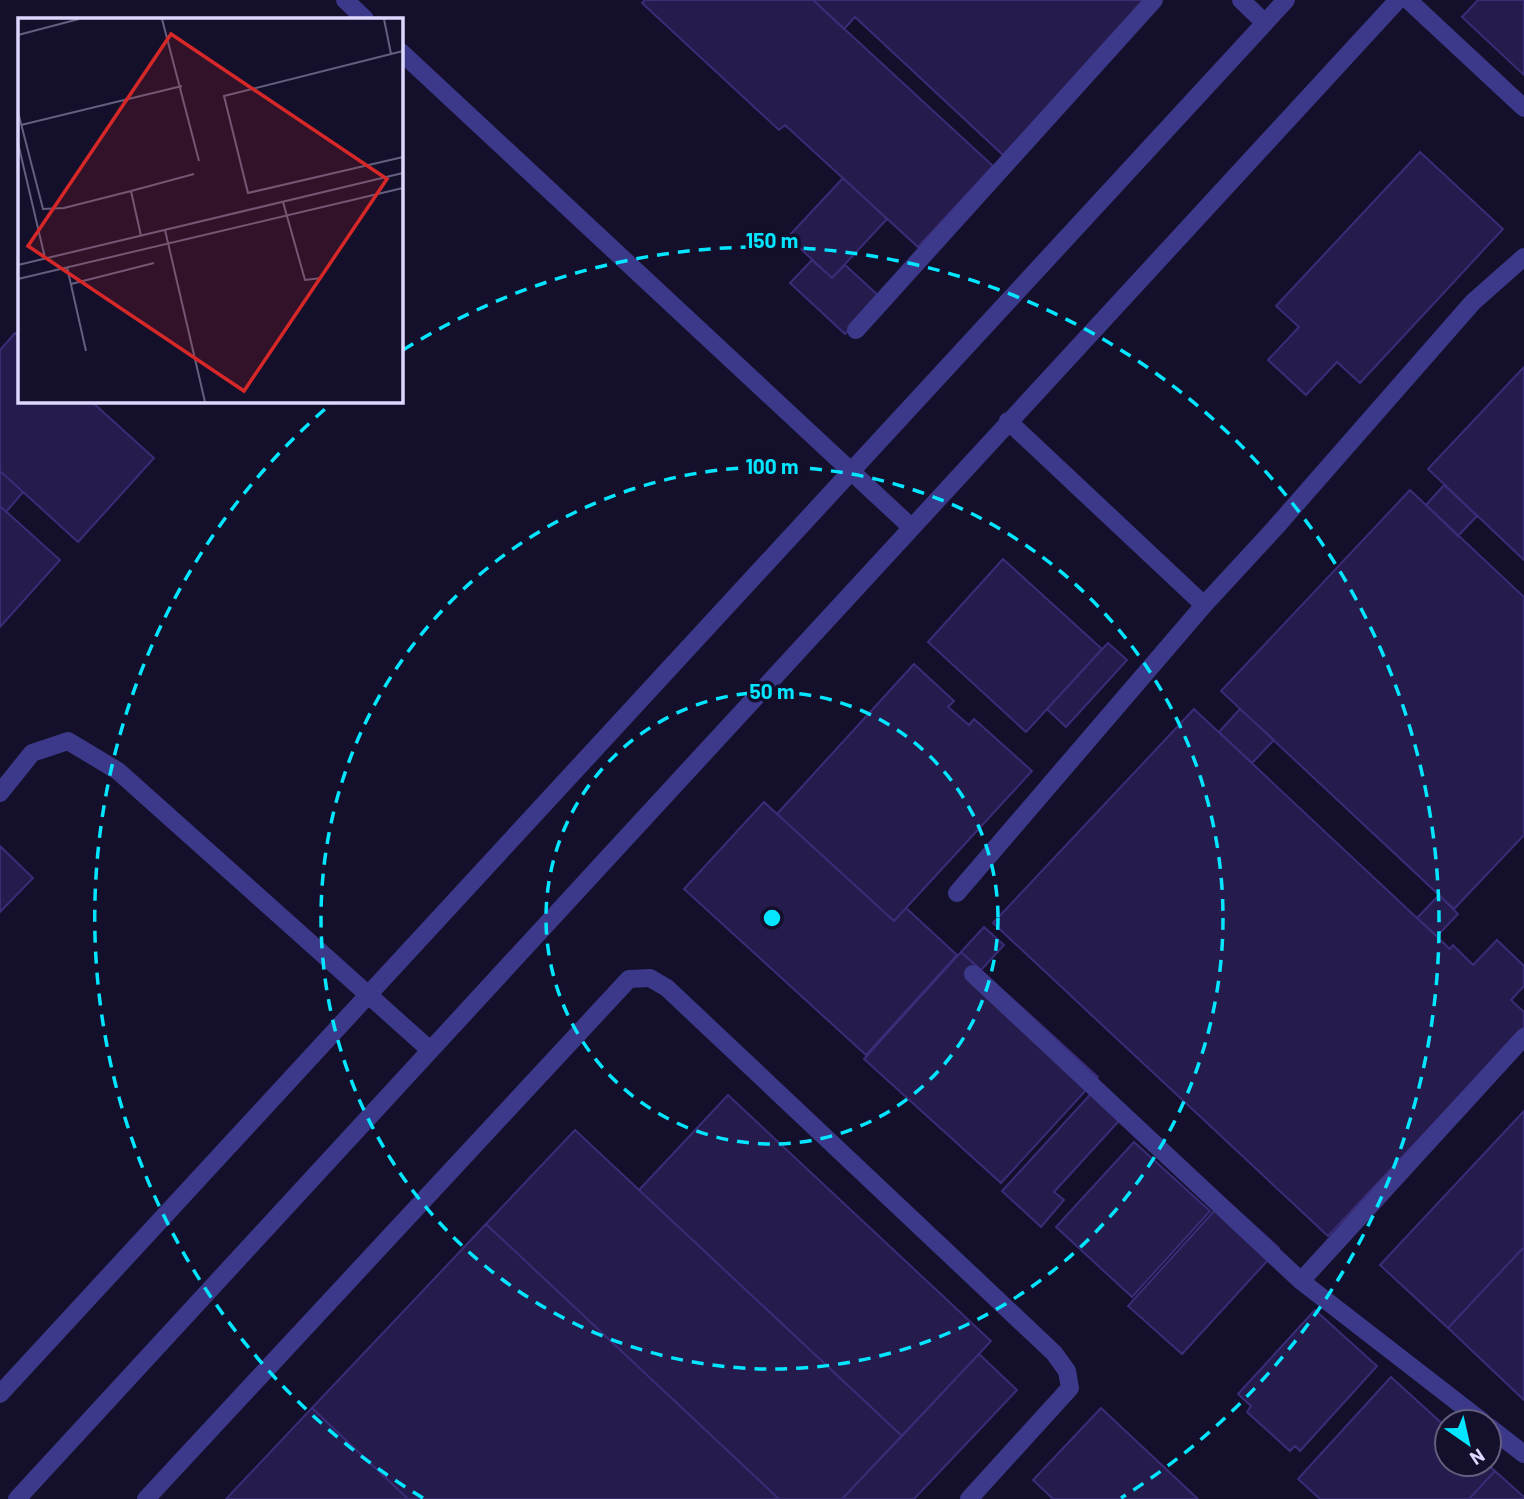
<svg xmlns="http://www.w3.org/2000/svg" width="1524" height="1499" font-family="Barlow,sans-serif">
	<rect width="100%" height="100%" fill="#140f2a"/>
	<path fill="#251b4c" stroke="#3b2c78" stroke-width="2" d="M645,0H813L993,166L918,247L785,125L779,130L642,3Z
		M813,0H1146L1003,155L855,17L844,29Z
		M1478,0H1524V75L1462,17Z
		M1420,152L1503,229L1360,383L1337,362L1306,395L1268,360L1299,327L1276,306Z
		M843,178L887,219L832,278L788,237Z
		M812,260L832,278L845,265L880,297L845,334L790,283Z
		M15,333L19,336V401H91L154,458L78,542L0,471V350Z
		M1524,367V560L1428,469Z
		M0,471L23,492L6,512L0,506Z
		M1444,485L1477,516L1458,536L1426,505Z
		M1410,490L1524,597V835L1454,909L1221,691Z
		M0,506L60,560L0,627Z
		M1003,559L1102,649L1026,732L928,642Z
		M1108,643L1127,660L1066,727L1047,709Z
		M914,664L954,701L948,707L969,725L974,719L1032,771L894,921L777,814Z
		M1194,709L1450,949L1453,945L1473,965L1497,940L1524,966V986L1511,1000L1524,1012V1027L1328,1236L993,923Z
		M1240,709L1274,740L1252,763L1219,732Z
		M764,802L894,921L906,908L957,955L866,1055L684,889Z
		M0,846L33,878L0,912Z
		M1439,895L1458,914L1437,936L1417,918Z
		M984,927L1004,945L981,970L961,952Z
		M961,952L1098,1077L1001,1183L864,1059Z
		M1098,1086L1127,1112L1054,1192L1064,1200L1041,1227L1002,1191Z
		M728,1095L991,1341L902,1436L639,1190Z
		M1524,1111V1247L1448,1328L1380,1265Z
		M575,1130L902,1436L842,1499H779L486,1224Z
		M1134,1142L1210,1211L1132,1297L1056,1227Z
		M1225,1199L1279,1248L1182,1354L1128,1306Z
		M486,1224L779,1499H408L312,1408Z
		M1524,1247V1400L1448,1328Z
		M1315,1310L1377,1366L1300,1451L1295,1446L1290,1451L1247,1412L1251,1406L1238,1394Z
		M979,1354L1017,1390L914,1499H842Z
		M1391,1377L1447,1428V1464H1487L1495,1471L1469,1499H1320L1298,1479Z
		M312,1408L408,1499H226Z
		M1101,1408L1198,1499H1053L1033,1480Z
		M1495,1471L1524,1497L1523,1499H1469Z"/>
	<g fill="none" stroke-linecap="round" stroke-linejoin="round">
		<path stroke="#3c398a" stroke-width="18" d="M345,0L365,19
			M1241,0L1265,23
			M1408,0L1524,108
			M401,52L911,527
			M856,330L1154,0
			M1008,421L1204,605L1275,528L1473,302L1524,257
			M0,793L32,753L68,741L118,771L430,1050
			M957,893L1204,605
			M973,974L1301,1281L1483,1422
			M1301,1281L1524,1037
			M0,1394L1286,0
			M1489,1427L1524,1454
			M17,1499L1398,0
			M146,1499L629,979L650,978L667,988L1054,1353L1067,1371L1070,1388L969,1499"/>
	</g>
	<g fill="none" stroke="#04e6ff" stroke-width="3.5" stroke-dasharray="12 9">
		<circle cx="772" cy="918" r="226"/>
		<circle cx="772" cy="918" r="451"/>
		<path d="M423 1498A677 677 0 0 1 332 403M403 350A677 677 0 1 1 1121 1498"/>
	</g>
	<g transform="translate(18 18)">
		<rect width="385" height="385" fill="#140f2a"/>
		<path fill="none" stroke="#645f7f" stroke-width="2" d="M144,1L181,143M366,1L373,36M0,17L61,1M385,33L206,78L230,175L385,139M0,94L25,191L46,190L113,173L123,218M3,107L164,68M0,125L27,240M113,173L176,156M265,184L287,262L304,260M147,212L187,384M0,247L385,155M49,249L68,333M0,261L385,170M53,266L136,245"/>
		<path fill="#d62828" fill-opacity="0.15" stroke="#d62828" stroke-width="3.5" d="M153,16L369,161L226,373L10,228Z"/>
		<rect width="385" height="385" fill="none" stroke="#ddd8ff" stroke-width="3.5"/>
	</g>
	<circle cx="772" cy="918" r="10" fill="#04e6ff" stroke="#140f2a" stroke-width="3.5"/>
	<g font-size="21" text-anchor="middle" font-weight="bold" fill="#04e6ff" stroke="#140f2a" stroke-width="7" stroke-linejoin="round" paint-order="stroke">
		<text x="772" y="248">150 m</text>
		<text x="772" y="474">100 m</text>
		<text x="772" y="699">50 m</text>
	</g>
	<g transform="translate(1468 1443) rotate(146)"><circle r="33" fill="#140f2a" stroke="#645f7f" stroke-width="2"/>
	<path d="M0-5L12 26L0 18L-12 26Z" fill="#04e6ff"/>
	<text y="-10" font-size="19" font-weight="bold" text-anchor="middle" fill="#ddd8ff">N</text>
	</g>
</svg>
